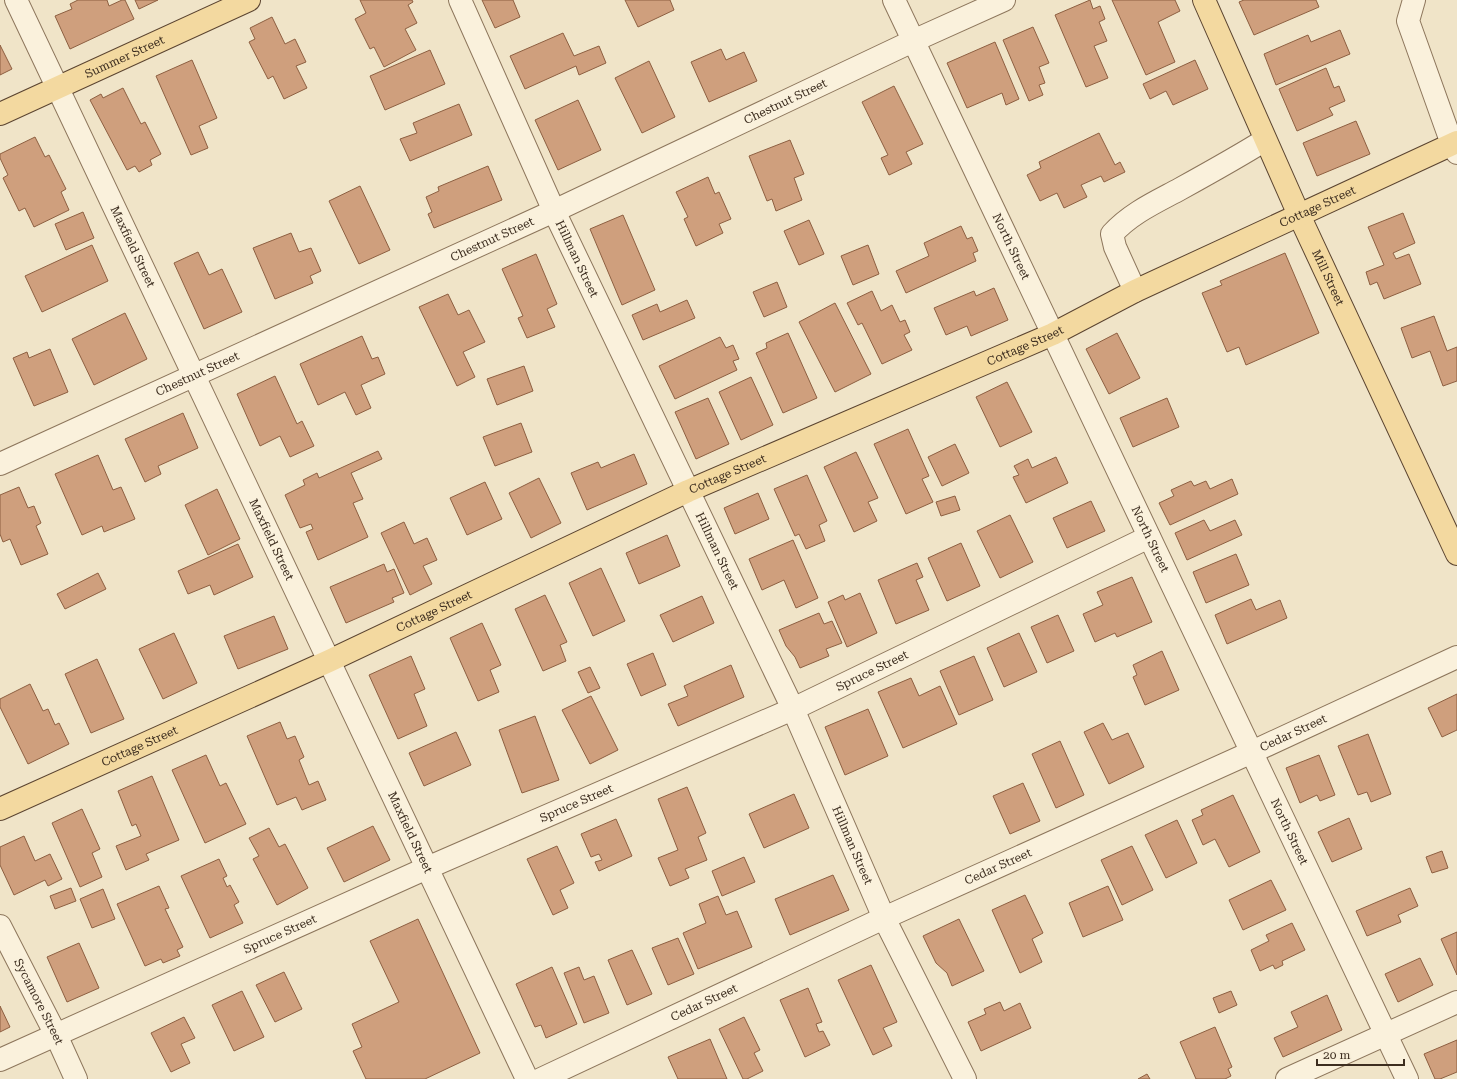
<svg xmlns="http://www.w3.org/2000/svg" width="1457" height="1079" font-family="'Roboto Serif',serif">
	<rect width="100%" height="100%" fill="#f0e4c8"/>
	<path fill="#cf9f7d" stroke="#8d5f41" d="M78,0H107L109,6L122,0H125L134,19L70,49L55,16L72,9L70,4Z
		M135,0H158L139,9Z
		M360,0H412L413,2L408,5L417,23L405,29L416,50L384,67L374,47L370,49L355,19L366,13Z
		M482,0H513L520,17L495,28Z
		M625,0H670L674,10L638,27Z
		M1090,0L1093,9L1100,6L1105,19L1099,22L1107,41L1094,46L1108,78L1086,87L1055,15Z
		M1112,0H1175L1180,11L1158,22L1175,62L1146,75Z
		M1244,0H1316L1319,7L1254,35L1239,2Z
		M272,17L285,44L295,39L306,62L296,66L307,88L284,99L273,76L268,79L249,42L255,39L250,28Z
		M1033,27L1049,63L1039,67L1045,83L1039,85L1043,95L1029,101L1003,40Z
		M1340,30L1350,54L1276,85L1264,54L1308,35L1311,42Z
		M563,33L574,56L599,46L606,63L579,75L576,66L525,89L510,56Z
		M995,42L1019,99L1006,105L1002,93L967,108L947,63Z
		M0,45L12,69L0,75Z
		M721,49L726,60L744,52L757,81L709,102L691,62Z
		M430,50L445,84L385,110L370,76Z
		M192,60L217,118L199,126L208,148L191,155L156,76Z
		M1195,60L1208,89L1173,105L1166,91L1150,99L1143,84Z
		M649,61L675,117L642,133L615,78Z
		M1326,68L1334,88L1339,86L1345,101L1329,108L1333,115L1297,131L1279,89Z
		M894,86L923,144L906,152L912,164L889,175L881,158L888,155L862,102Z
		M123,88L141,124L145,122L161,154L150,160L152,165L139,172L135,166L127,170L90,100L101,94L103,98Z
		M578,100L601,150L558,170L535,120Z
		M459,104L472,135L410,161L400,139L417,133L413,123Z
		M1356,121L1370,154L1317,176L1303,143Z
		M1099,133L1115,165L1120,162L1125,172L1104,182L1101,176L1081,185L1087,197L1064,208L1057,193L1040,201L1027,175L1041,168L1039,162Z
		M35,137L45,157L49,155L66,189L61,192L69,210L34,227L25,208L19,211L3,178L8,175L0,158V154Z
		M790,140L804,174L794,178L802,200L776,211L772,199L767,201L749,156Z
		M488,166L502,200L434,228L428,214L432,212L426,197L439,191L438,187Z
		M708,177L715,194L719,192L731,219L719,224L723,233L696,246L684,219L688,217L676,192Z
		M360,186L390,250L359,264L329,201Z
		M83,212L94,238L66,250L55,224Z
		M1403,213L1415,243L1393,253L1396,259L1409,254L1421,284L1384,299L1377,282L1370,285L1366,272L1384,265L1368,227Z
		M623,215L655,290L622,305L590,229Z
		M809,220L824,254L799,265L784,231Z
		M961,226L967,239L972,237L978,251L973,253L976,261L906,293L896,271L929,256L924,243Z
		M291,233L299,252L311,248L321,271L310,276L313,283L275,299L253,248Z
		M92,245L108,281L42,312L25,276Z
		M868,245L879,274L853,285L841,256Z
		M198,252L209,275L222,269L242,312L204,329L174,263Z
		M1285,253L1319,333L1246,365L1239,347L1227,352L1202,293L1222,285L1220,281Z
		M536,254L557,304L547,309L555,327L527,338L518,318L523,316L502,269Z
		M777,282L787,307L764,317L753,292Z
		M994,288L1008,320L971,336L967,326L946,335L934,308L974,291L976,296Z
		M872,291L881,311L892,305L900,322L905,320L910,332L904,335L912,350L882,364L862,323L858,325L847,303Z
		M448,294L458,315L469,310L485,342L463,352L475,377L457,386L419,307Z
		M687,300L695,318L643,340L632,315L657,304L660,312Z
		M835,303L871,374L835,392L799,322Z
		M125,313L147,359L94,385L72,339Z
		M1434,316L1447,351L1457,347V381L1443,386L1430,351L1412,358L1401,328Z
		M788,333L817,398L783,413L756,353L767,348L766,343Z
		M1117,333L1140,378L1109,394L1086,349Z
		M362,336L372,359L378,357L385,374L361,385L371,408L356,415L345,392L318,405L300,364Z
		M720,337L726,348L733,345L739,359L733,361L737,370L675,399L659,366Z
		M50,349L68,392L34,406L13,358L27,352L29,358Z
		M524,366L533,391L497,405L487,379Z
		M275,376L297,424L302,421L314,446L290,457L280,436L260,446L237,394Z
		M751,377L773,425L741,440L719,392Z
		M1007,382L1032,432L1000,447L976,397Z
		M708,398L729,444L696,459L675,412Z
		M1167,398L1179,427L1133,447L1120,418Z
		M183,413L198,448L158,466L161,474L145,482L125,439Z
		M521,423L532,452L495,466L483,437Z
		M908,429L929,476L922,479L933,502L906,514L874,444Z
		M955,444L969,473L942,486L928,457Z
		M378,451L382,459L351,473L363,499L353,503L368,537L318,560L306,532L313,529L311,524L300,528L285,495L305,485L303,480L317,473L319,478Z
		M856,452L878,498L868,502L877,521L854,532L824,467Z
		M634,454L647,484L587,510L571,473L598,462L601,468Z
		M98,455L113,490L121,487L135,519L104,532L102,526L82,535L55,474Z
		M1056,457L1068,483L1026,503L1013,477L1019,475L1014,466L1028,459L1032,468Z
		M807,475L827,521L819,525L825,541L806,549L799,534L795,536L774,489Z
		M539,478L561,523L531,538L509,493Z
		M1232,479L1238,494L1170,525L1159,503L1174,496L1171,490L1191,481L1194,486L1206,481L1210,489Z
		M485,482L502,519L467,535L450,498Z
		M19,487L28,508L34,506L41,523L36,526L48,554L21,565L10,539L3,542L0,534V495Z
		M217,489L240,539L208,555L185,505Z
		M758,493L769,519L735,534L724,508Z
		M955,496L960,510L941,516L936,502Z
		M1091,501L1105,531L1067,548L1053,518Z
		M1010,515L1033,562L1000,578L977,531Z
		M1204,520L1210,531L1235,520L1242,535L1187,560L1175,533Z
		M404,522L414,544L427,538L437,560L423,566L432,584L410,595L381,533Z
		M667,535L680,566L639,584L626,553Z
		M793,540L818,598L796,608L784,580L762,590L749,559Z
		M961,543L980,586L947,601L928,558Z
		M238,544L253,577L214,595L210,585L188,594L178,571Z
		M1236,554L1249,585L1206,603L1193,572Z
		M917,563L923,577L916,580L929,610L896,624L878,580Z
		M384,564L387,572L394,569L404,593L392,598L394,602L346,623L330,587Z
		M601,568L625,621L593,636L569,583Z
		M98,573L106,589L65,609L57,594Z
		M1132,577L1152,622L1117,637L1115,633L1095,642L1083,614L1103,605L1097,592Z
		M860,593L877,633L847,647L828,602L843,595L845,600Z
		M545,595L567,642L560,645L566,661L543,671L515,609Z
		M702,596L714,623L673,642L660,615Z
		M1251,599L1256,610L1280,600L1287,618L1227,644L1215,615Z
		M819,613L824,624L832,621L842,643L826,649L829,656L800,668L795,657L786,646L779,630Z
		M1058,615L1074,651L1047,663L1031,627Z
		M274,616L288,649L238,669L224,636Z
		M482,623L501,665L490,670L499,692L478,701L450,638Z
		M174,633L197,683L163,699L139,649Z
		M1019,633L1037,672L1004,687L987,648Z
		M1162,651L1179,690L1145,705L1133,677L1137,675L1133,665Z
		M653,653L666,685L641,696L627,664Z
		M411,656L425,689L414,694L427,726L398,739L369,675Z
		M974,656L993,700L959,715L940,671Z
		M97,659L124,719L91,733L65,674Z
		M731,665L744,697L678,726L668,704L688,696L684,686Z
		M590,667L600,688L588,693L578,672Z
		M911,678L919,696L940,686L957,724L903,748L878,692Z
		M30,684L43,711L48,709L55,725L59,723L69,744L28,764L0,707V699Z
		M1457,694V730L1442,737L1428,708Z
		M591,696L618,750L590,764L562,710Z
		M868,709L888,756L845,775L825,727Z
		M535,716L559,780L522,793L499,730Z
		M280,722L287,739L295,736L304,757L299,760L309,785L318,781L326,800L302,810L296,797L277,805L247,736Z
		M1103,723L1112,740L1128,733L1144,767L1109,784L1084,732Z
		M456,732L471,765L424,786L409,753Z
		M1368,734L1391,794L1371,802L1367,792L1358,795L1338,746Z
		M1060,741L1084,795L1056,808L1032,754Z
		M206,755L220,786L226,783L246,824L205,843L172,770Z
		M1319,755L1335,795L1320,801L1317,795L1300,803L1286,768Z
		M152,776L179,840L146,854L149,860L126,870L116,846L141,836L136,824L132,826L118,791Z
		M1023,783L1040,821L1010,834L993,796Z
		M687,787L706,833L698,837L707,860L685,869L689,878L670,886L658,858L678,850L658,799Z
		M794,794L809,828L764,848L749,814Z
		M1233,795L1260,852L1229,867L1215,839L1203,845L1192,820L1203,815L1201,810Z
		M82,809L100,849L92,853L102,877L80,887L52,823Z
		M1349,818L1362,849L1332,862L1318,832Z
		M616,819L632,856L599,871L595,862L602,860L599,854L591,857L581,834Z
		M1177,820L1197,863L1166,878L1145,835Z
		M373,826L390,860L344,882L327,848Z
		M269,828L279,847L285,844L308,888L277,905L253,859L259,856L249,838Z
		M24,836L35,861L50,854L62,879L48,886L45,880L14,895L0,865V847Z
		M557,846L574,883L560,890L568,908L553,915L527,859Z
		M1132,846L1153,890L1122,905L1101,860Z
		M1442,851L1448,868L1432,873L1426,857Z
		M744,857L755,882L722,896L712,871Z
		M219,859L227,876L223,878L227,887L230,885L239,902L234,905L243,923L210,938L181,876Z
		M833,875L849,910L790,935L775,899Z
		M1271,880L1286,910L1243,930L1229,900Z
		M159,886L169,908L165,909L183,947L177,950L180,956L163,963L161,959L145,966L117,904Z
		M1108,886L1123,920L1083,937L1069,903Z
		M71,888L76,901L55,909L50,896Z
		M1410,888L1418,906L1398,915L1401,922L1367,936L1356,911Z
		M103,889L115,919L92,928L80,899Z
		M1025,895L1043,933L1032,939L1042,962L1020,973L992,910Z
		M718,896L726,915L737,911L752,947L698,969L683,933L706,923L699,904Z
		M418,919L480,1053L425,1079H366L353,1051L362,1047L352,1024L399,1002L370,941Z
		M959,919L984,971L952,986L947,973L936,963L923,936Z
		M1292,923L1305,950L1282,961L1283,965L1275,969L1273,965L1260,971L1251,950L1269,941L1266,935Z
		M1457,932V975L1441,939Z
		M678,938L694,974L668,985L652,948Z
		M79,943L99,988L67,1002L47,957Z
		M632,950L652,994L627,1005L608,960Z
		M1420,958L1433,985L1398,1002L1385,974Z
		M871,965L897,1022L883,1028L892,1046L873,1055L838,980Z
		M552,967L577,1024L546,1038L541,1025L535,1027L516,984Z
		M579,967L584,980L594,976L609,1013L584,1023L564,973Z
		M284,972L302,1009L275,1022L256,985Z
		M808,988L822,1022L816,1024L819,1032L823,1031L830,1045L805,1057L780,1000Z
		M242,991L264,1037L234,1051L212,1005Z
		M1231,991L1237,1005L1219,1013L1213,998Z
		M1327,995L1342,1030L1283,1057L1274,1038L1298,1027L1291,1012Z
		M1000,1002L1004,1011L1020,1003L1031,1028L981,1051L968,1022L986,1014L984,1009Z
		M0,1006L10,1027L0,1032Z
		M184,1017L195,1038L181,1044L190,1063L171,1072L151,1033Z
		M744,1017L760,1050L754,1053L763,1071L747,1079H743L719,1029Z
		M1215,1027L1232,1067L1228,1069L1231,1076L1225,1079H1196L1180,1042Z
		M710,1039L727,1079H678L668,1057Z
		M1457,1040V1072L1440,1079H1435L1424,1054Z
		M1147,1074L1150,1079H1138Z"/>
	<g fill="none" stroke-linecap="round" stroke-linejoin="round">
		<g stroke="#8d765c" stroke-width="24">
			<g id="minor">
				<path id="s1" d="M16,0L527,1079"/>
				<path id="s2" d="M460,0L554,211L793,709L884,918L965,1079"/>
				<path id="s3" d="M894,0L1407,1079"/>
				<path d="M1414,0L1408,21L1452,144L1457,153"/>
				<path d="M1135,291L1115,247L1112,234C1131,213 1156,202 1180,189C1209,173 1238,157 1265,140"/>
				<path id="s4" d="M0,464L554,211L913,41L1004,0"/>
				<path id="s5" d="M0,926L56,1035L76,1079"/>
				<path id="s6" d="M0,1060L427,868L793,709L1149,537"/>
				<path id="s7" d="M541,1079L884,918L1252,752L1457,657"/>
				<path d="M1287,1079L1457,1002"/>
			</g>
		</g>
		<g stroke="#5b4430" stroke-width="24">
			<g id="major">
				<path id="s8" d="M1204,0L1299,215L1457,554"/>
				<path id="s9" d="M0,114L249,0"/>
				<path id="s10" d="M0,809L329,661L688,491L1053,334L1135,291L1457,142"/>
			</g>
		</g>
		<use href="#minor" stroke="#faf1dc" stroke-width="22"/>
		<use href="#major" stroke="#f3d9a0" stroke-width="22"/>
	</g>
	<g text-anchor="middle" stroke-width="3" stroke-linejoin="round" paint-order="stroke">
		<g font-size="12" fill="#3d2e20" stroke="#f7eed8">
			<text dy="4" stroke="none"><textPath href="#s9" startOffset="137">Summer Street</textPath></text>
			<text dy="4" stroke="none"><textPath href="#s4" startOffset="865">Chestnut Street</textPath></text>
			<text dy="4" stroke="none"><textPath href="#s10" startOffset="1449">Cottage Street</textPath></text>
			<text dy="4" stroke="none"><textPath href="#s4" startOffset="541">Chestnut Street</textPath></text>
			<text dy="4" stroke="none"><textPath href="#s1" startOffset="273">Maxfield Street</textPath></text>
			<text dy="4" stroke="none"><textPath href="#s3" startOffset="273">North Street</textPath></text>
			<text dy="4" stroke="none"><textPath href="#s2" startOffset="284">Hillman Street</textPath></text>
			<text dy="4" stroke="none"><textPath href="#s8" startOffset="304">Mill Street</textPath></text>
			<text dy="4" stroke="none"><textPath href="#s10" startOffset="1125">Cottage Street</textPath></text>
			<text dy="4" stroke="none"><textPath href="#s4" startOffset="217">Chestnut Street</textPath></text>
			<text dy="4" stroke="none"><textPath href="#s10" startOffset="801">Cottage Street</textPath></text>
			<text dy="4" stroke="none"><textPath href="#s1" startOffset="597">Maxfield Street</textPath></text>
			<text dy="4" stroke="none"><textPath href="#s3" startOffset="597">North Street</textPath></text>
			<text dy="4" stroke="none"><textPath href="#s2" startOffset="608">Hillman Street</textPath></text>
			<text dy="4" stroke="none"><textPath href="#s10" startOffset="477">Cottage Street</textPath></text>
			<text dy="4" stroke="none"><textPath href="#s6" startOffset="955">Spruce Street</textPath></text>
			<text dy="4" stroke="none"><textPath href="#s7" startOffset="828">Cedar Street</textPath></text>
			<text dy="4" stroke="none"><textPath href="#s10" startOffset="153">Cottage Street</textPath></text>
			<text dy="4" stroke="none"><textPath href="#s6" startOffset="631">Spruce Street</textPath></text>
			<text dy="4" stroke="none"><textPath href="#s1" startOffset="921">Maxfield Street</textPath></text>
			<text dy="4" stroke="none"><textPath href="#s3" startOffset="921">North Street</textPath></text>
			<text dy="4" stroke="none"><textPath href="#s2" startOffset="932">Hillman Street</textPath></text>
			<text dy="4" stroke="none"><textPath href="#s7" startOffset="504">Cedar Street</textPath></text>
			<text dy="4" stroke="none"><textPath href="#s6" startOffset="307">Spruce Street</textPath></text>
			<text dy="4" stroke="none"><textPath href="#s5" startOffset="85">Sycamore Street</textPath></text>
			<text dy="4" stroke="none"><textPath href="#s7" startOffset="180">Cedar Street</textPath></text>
		</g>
	</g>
	<path d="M1317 1059v6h87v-6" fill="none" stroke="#3d2e20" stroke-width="2"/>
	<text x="1323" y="1059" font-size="12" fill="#3d2e20" stroke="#f7eed8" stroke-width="3" paint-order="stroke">20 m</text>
</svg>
